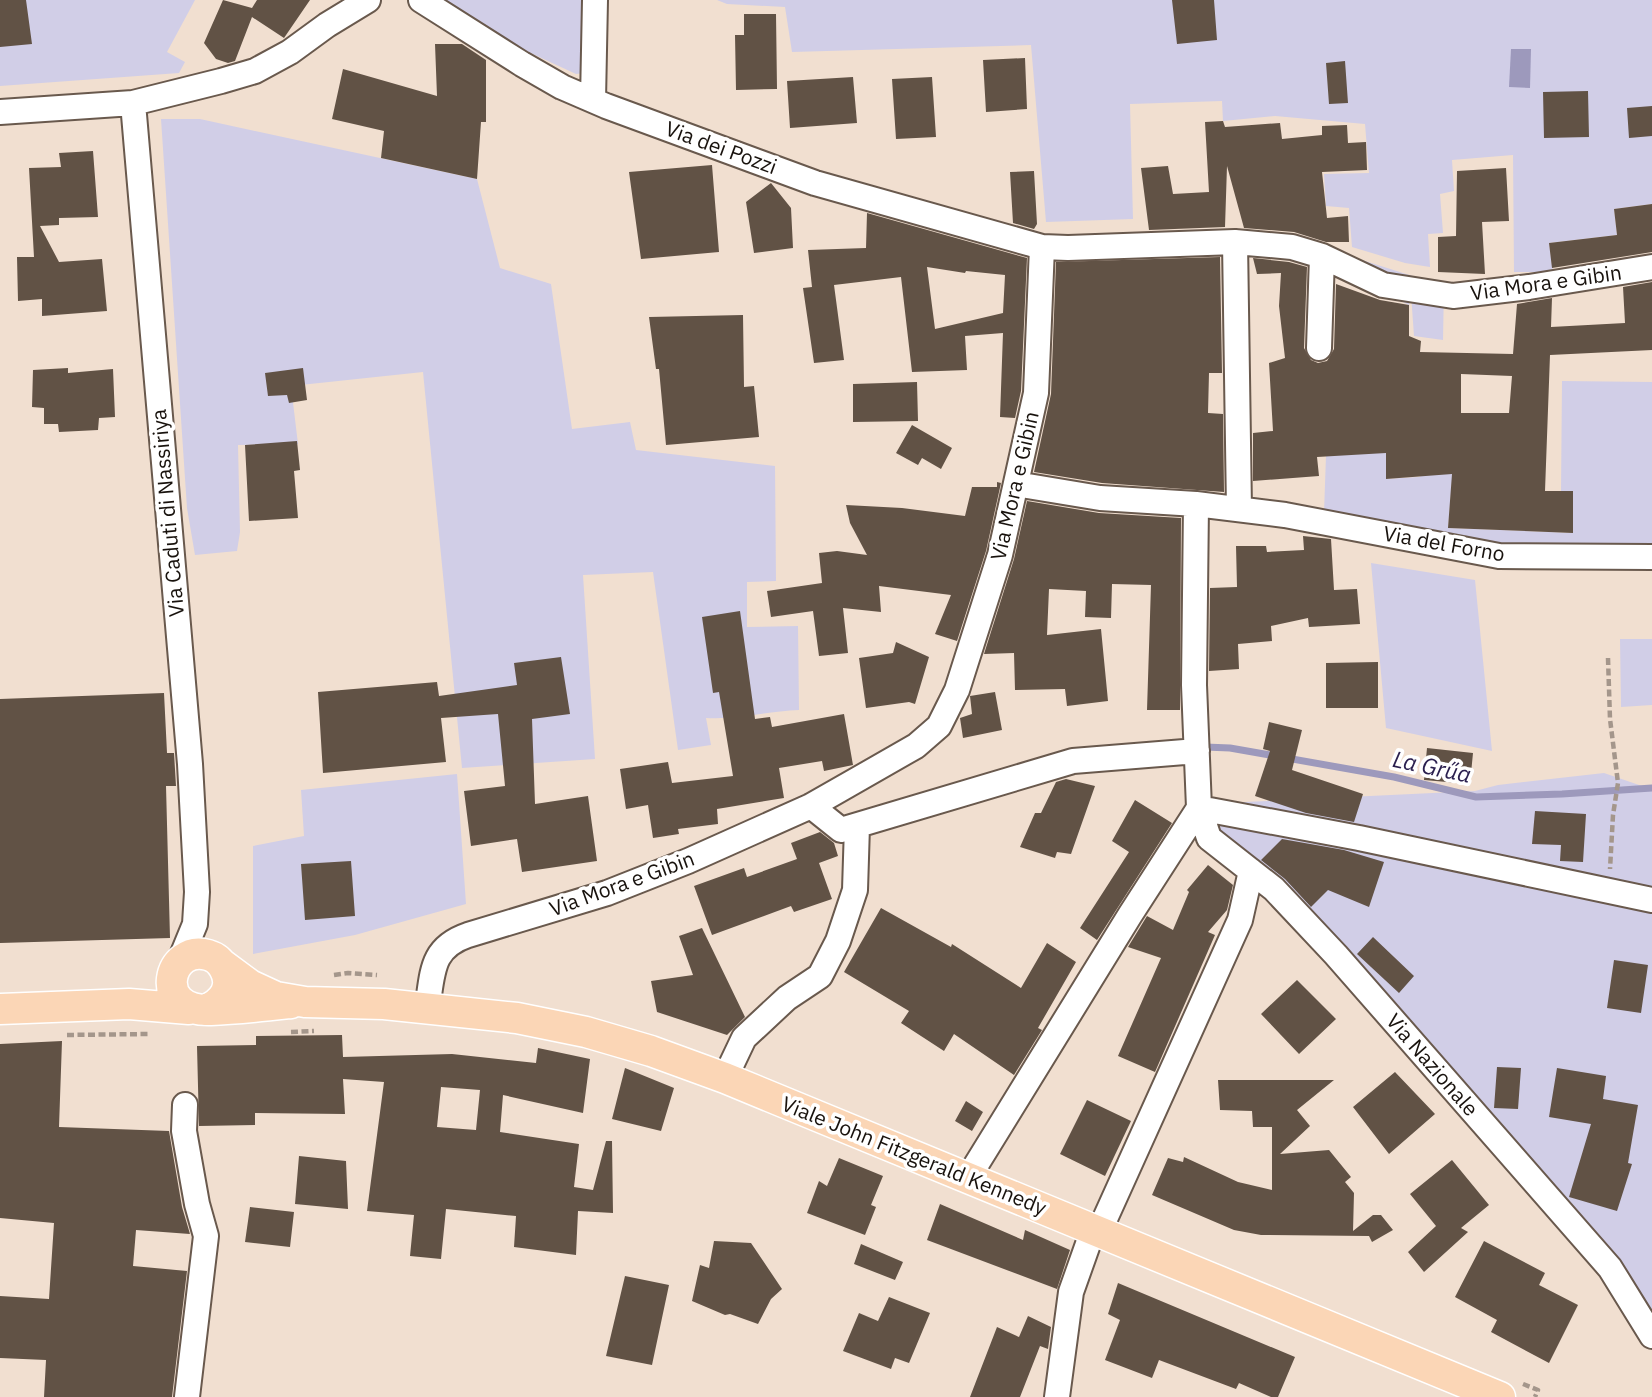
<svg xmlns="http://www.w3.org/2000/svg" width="1652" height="1397" font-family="'IBM Plex Sans',sans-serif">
	<rect width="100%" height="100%" fill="#f1dfd0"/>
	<path fill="#d1cee7" d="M0,0H195L167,52L185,62L179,73L0,86Z
		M442,0H588L584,73L576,74L509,43Z
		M717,0H1652V204L1614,209L1617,235L1549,243L1553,272H1514L1513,155L1452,160L1454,191L1440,194L1443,233L1428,234L1430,267L1405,263L1352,247L1349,208L1326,206L1324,174L1369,173L1365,124L1275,116L1223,121L1222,101L1130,104L1133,219L1046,222L1031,45L792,52L785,7L727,4Z
		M161,119H200L477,179L500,268L551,284L572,429L630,422L636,450L775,466L776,581L747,582V627L798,626L799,710C768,711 737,720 706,718L711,745L678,750L653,572L583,575L595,759L462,768L423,372L291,386L298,444L238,445L240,532L237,551L195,555L187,508Z
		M1324,248L1444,286L1443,340L1414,336L1411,294L1409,305L1321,262Z
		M1562,381L1652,382V553L1500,550L1324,513L1326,456L1386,450V479L1419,477L1454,458L1448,528L1573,533V491H1561Z
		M1371,563L1475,580L1492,751L1386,728Z
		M1620,639H1652V705L1621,707Z
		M1604,773L1642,786L1652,785V898L1202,804L1475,791L1498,785Z
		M457,774L466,904L355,935L253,954V846L304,836L301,790Z
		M1206,813L1652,903V1316L1233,852Z"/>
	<path fill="#9d99bc" d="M1511,49H1531L1530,88L1509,87Z"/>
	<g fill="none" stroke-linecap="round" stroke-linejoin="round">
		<path stroke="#9d99bc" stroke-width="7" d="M1205,747L1230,748L1394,777L1476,797L1562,794L1652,788"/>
	</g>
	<path fill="#615245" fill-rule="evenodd" d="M0,0H26L32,44L0,47Z
		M223,0L252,8L257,0H310L284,38L252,17L235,61L228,63L216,59L204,43Z
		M1172,0H1214L1217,40L1177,44Z
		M744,14H776L777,89L736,90L735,35H744Z
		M435,44H462L486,60V122H481L477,179L381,158L384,131L332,119L343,69L437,96Z
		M1025,58L1027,109L986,112L983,60Z
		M1345,61L1348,103L1329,104L1326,63Z
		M853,77L857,123L790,128L787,81Z
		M932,77L936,137L896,139L892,79Z
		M1588,91L1589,137L1544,138L1543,92Z
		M1652,106V136L1629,138L1627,108Z
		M1223,121L1225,127L1280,123L1282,139L1322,135V126L1347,125L1348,143L1366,142L1367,170L1322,172L1327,218L1348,216L1349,242H1326L1294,232L1244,228L1227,166L1225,227L1149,230L1141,168L1168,166L1173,194L1209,192L1205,122Z
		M93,151L98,217L59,218V225L40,226L59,262L102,259L107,311L42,316V299L18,301L17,257H34L29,168L61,167L59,153Z
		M712,165L719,252L641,259L629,172Z
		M1506,168L1509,221L1482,222L1485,274L1438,272V237L1456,236L1457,171Z
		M1034,171L1037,224L1034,229L1013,223L1010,172Z
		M771,183L791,208L793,248L754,253L746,202Z
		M1652,204V252L1552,268L1549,243L1617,235L1614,209Z
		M867,213L1027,258L1021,391L1015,418L1000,417L1003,333L965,336L967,370L912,372L901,277L834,285L844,360L814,363L803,288L812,287L808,250L866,248ZM927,267L965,273L966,271L1005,275L1003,313L935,329Z
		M1220,257L1222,373H1209L1208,413L1223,414L1224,492L1102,483L1034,472L1051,394L1056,262Z
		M1253,258L1289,262L1307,267L1304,348L1311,360L1318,363L1327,361L1334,349L1336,284L1380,300L1409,305V336L1421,341L1420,352L1513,354L1517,304L1552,298L1551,327L1625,323L1623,287L1652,282V350L1550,355L1545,491H1573V533L1448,528L1452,474L1386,479V453L1317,457L1319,476L1253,481V433L1273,431L1269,363L1285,358L1279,306L1281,273L1257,274ZM1461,374L1512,376L1509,413H1461Z
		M743,315L744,387L754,386L759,437L666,445L659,369H656L649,317Z
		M68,368V373L113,369L115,417L99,418L98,430L59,432L58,424H44V408L32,407L33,370Z
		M303,368L307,400L289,403L287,395L268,396L265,373Z
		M917,382L918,421L853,422V384Z
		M912,425L952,448L941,469L922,458L918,465L896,453Z
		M297,441L300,470L294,471L298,518L249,521L245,445Z
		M997,482L1001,483L986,551L957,641L935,634L951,595L879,586L881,612L843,608L848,653L819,656L813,611L771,617L767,591L822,583L819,553L837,551L867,555L850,523L846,505L902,508L965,516L972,487H997Z
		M1027,501L1099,513L1181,518L1180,710H1147L1151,585L1112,584L1111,618L1085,617L1086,591L1049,589L1047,635L1101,629L1108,701L1067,706L1065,689L1015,690L1014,653L984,654L1014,559Z
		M1303,536L1331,539L1334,590L1357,589L1360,624L1309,627L1308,618L1271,626L1272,641L1238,644L1239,669L1209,671L1210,588L1237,587L1236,546H1266L1267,552L1304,550Z
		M740,611L755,719L770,717L772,727L844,714L853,765L824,771L822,761L779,768L784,798L717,809L718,824L678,829L679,834L653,838L648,805L626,809L620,769L668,762L672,783L733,776L719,692L713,693L702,617Z
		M896,642L929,657L915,704L909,702L866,708L859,658L893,653Z
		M561,657L570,714L532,719L535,804L588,796L597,861L522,872L517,839L471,846L464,791L505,786L498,714L441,718L446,762L323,773L318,692L437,682L439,696L517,685L514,663Z
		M1378,662V708H1326V663Z
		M995,692L1002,730L963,738L960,718L972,714L970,696Z
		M164,693L167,753H174L176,786H166L170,938L0,943V699Z
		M1269,722L1302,730L1292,770L1363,794L1354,822L1306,813L1255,796L1270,751L1263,749Z
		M1427,748L1473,753L1470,784L1424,780Z
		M1066,779L1095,786L1071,854L1057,852L1055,858L1020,847L1035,813H1041L1056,782Z
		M1135,800L1172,823L1097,940L1080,928L1129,852L1112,841Z
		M1535,811L1586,814L1583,862L1560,861L1561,845L1532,844Z
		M820,832L834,843L838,856L819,863L832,899L794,912L791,906L712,935L694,886L744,868L747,877L797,859L791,843Z
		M1282,839L1344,850L1384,862L1369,907L1328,890L1311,907L1285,879L1261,860Z
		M351,861L355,916L305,920L301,864Z
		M1208,865L1233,885L1227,910L1208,932L1215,935L1155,1072L1118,1056L1161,958L1128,947L1147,916L1173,930L1189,892L1187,890Z
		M881,908L951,947L952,944L1021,988L1047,943L1076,962L1038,1028L1042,1030L1014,1075L954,1034L944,1051L901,1023L909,1011L844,972Z
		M702,928L745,1017L727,1035L657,1012L651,981L693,975L679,936Z
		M1373,937L1414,976L1399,993L1357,954Z
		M1614,960L1648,965L1641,1013L1607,1008Z
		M1297,980L1336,1019L1299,1054L1261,1014Z
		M342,1035L343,1057L452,1054L536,1063L538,1048L590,1059L583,1113L503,1095L500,1132L579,1144L574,1187L593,1190L606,1141H612L613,1213L578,1211L576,1255L514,1247L516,1216L446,1209L441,1259L410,1256L414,1215L367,1211L384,1082L343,1079L345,1114L255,1113V1125L199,1126L197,1046L256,1045V1036ZM441,1087L480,1090L476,1130L437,1127Z
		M62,1041L59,1127L169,1131L182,1207L190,1234L136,1230L133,1266L187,1271L172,1397H44L46,1360L0,1358V1296L49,1299L54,1223L0,1218V1044Z
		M1497,1067L1521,1068L1518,1109L1494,1108Z
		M625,1068L674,1088L661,1131L612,1119Z
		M1557,1068L1606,1076L1603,1099L1638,1105L1628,1163L1632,1164L1617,1211L1569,1197L1591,1124L1549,1117Z
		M1395,1072L1435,1114L1389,1154L1353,1107Z
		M1218,1080H1334L1297,1110L1310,1126L1280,1154L1329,1150L1351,1177L1345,1182L1354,1193L1353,1231L1373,1215H1381L1393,1230L1372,1242L1369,1236L1261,1235L1234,1230L1152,1195L1168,1158L1183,1162L1184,1157L1238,1182L1272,1190V1127H1253L1252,1111L1220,1110Z
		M1087,1100L1131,1121L1105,1176L1060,1154Z
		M966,1101L983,1112L972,1131L955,1121Z
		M299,1156L346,1161L348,1209L295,1204Z
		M839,1158L883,1176L871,1205L876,1207L865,1235L807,1213L819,1181L827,1186Z
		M1452,1160L1489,1205L1461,1228L1468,1232L1424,1272L1408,1252L1436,1226L1410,1194Z
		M940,1204L1023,1240L1025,1230L1070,1250L1057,1289L927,1240Z
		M250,1207L294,1212L290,1247L245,1242Z
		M714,1241L751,1243L782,1289L771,1299L758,1324L730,1314L725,1315L692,1301L700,1265L709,1268Z
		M1484,1241L1545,1273L1539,1285L1578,1305L1549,1363L1491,1332L1497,1320L1455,1297Z
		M861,1244L903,1262L895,1280L854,1264Z
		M625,1276L669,1285L652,1365L606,1356Z
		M1118,1283L1295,1357L1278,1397H1271L1239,1383L1236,1389L1159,1360L1152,1378L1105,1360L1120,1320L1108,1314Z
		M889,1297L930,1313L909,1363L895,1358L891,1369L843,1351L859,1313L878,1321Z
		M1028,1316L1051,1327L1048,1349L1040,1346L1020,1397H970L997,1327L1019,1337Z"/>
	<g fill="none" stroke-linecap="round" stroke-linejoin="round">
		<g stroke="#69594d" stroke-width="28">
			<path id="minor" d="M421,0L522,64L562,87L606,106L815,183L1042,247L1068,248L1235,242L1292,247L1322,256L1383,285L1453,296L1529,287L1652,267
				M593,100L595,0
				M133,103L190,764L197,892L195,924L179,963
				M0,112L133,103L221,81L255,71L290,52L327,25L368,0
				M1235,242L1239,509
				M1319,348L1322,256
				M1016,484L1100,498L1196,504L1285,515L1499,556L1652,557
				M1196,504L1194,685L1199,808L1209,838L1274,889L1336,955L1610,1268L1652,1336
				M811,806L841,830L1073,761L1197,751
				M427,1009C433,973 430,948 468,935L607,893L688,861L811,806L916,746L939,726L957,690L1000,555L1036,393L1042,247
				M725,1078L744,1038L787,998L820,976L838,941L855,890L857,826
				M185,1105L184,1131L197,1204L206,1236L187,1397
				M968,1178L1130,915L1199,808L1359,838L1652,900
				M1099,1232L1240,920L1251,871
				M1057,1397L1071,1292L1093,1230"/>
		</g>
		<g stroke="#fff" stroke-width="33">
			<path id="major" d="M223,965L250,985L276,997L305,1002L384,1004L517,1018L586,1032L651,1051L725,1078L1500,1397
				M0,1009L129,1004L189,1009
				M205,1010C223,1003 235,987 224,968C221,962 215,957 208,955C169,943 150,1012 211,1010C238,1009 264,1006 291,1003"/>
		</g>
		<path stroke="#a4968b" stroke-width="4.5" stroke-dasharray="7 3.5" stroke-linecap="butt" d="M1608,658L1610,719L1618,783L1613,815L1610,869
			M334,975L348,973L377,975
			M291,1032L314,1031
			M67,1035L150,1034
			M1523,1384L1538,1390L1535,1397"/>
		<use href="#minor" stroke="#fff" stroke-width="24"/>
		<use href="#major" stroke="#fbd6b6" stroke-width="30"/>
	</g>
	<g text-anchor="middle" stroke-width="7" stroke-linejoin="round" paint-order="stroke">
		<g font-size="21" fill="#18120d" stroke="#fff">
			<text transform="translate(721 148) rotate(20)" y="7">Via dei Pozzi</text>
			<text transform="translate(1546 283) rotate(-8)" y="7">Via Mora e Gibin</text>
			<text transform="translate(1015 486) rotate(-77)" y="7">Via Mora e Gibin</text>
			<text transform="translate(168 513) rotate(-95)" y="7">Via Caduti di Nassiriya</text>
			<text transform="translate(1444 544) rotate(10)" y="7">Via del Forno</text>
			<text transform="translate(622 884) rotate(-20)" y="7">Via Mora e Gibin</text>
			<text transform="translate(1432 1065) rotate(49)" y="7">Via Nazionale</text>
			<text transform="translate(914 1156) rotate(22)" y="7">Viale John Fitzgerald Kennedy</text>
		</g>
		<g font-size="23" font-style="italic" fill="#2b204f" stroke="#fff">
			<text transform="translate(1432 767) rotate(12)" y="8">La Grűa</text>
		</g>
	</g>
</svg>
